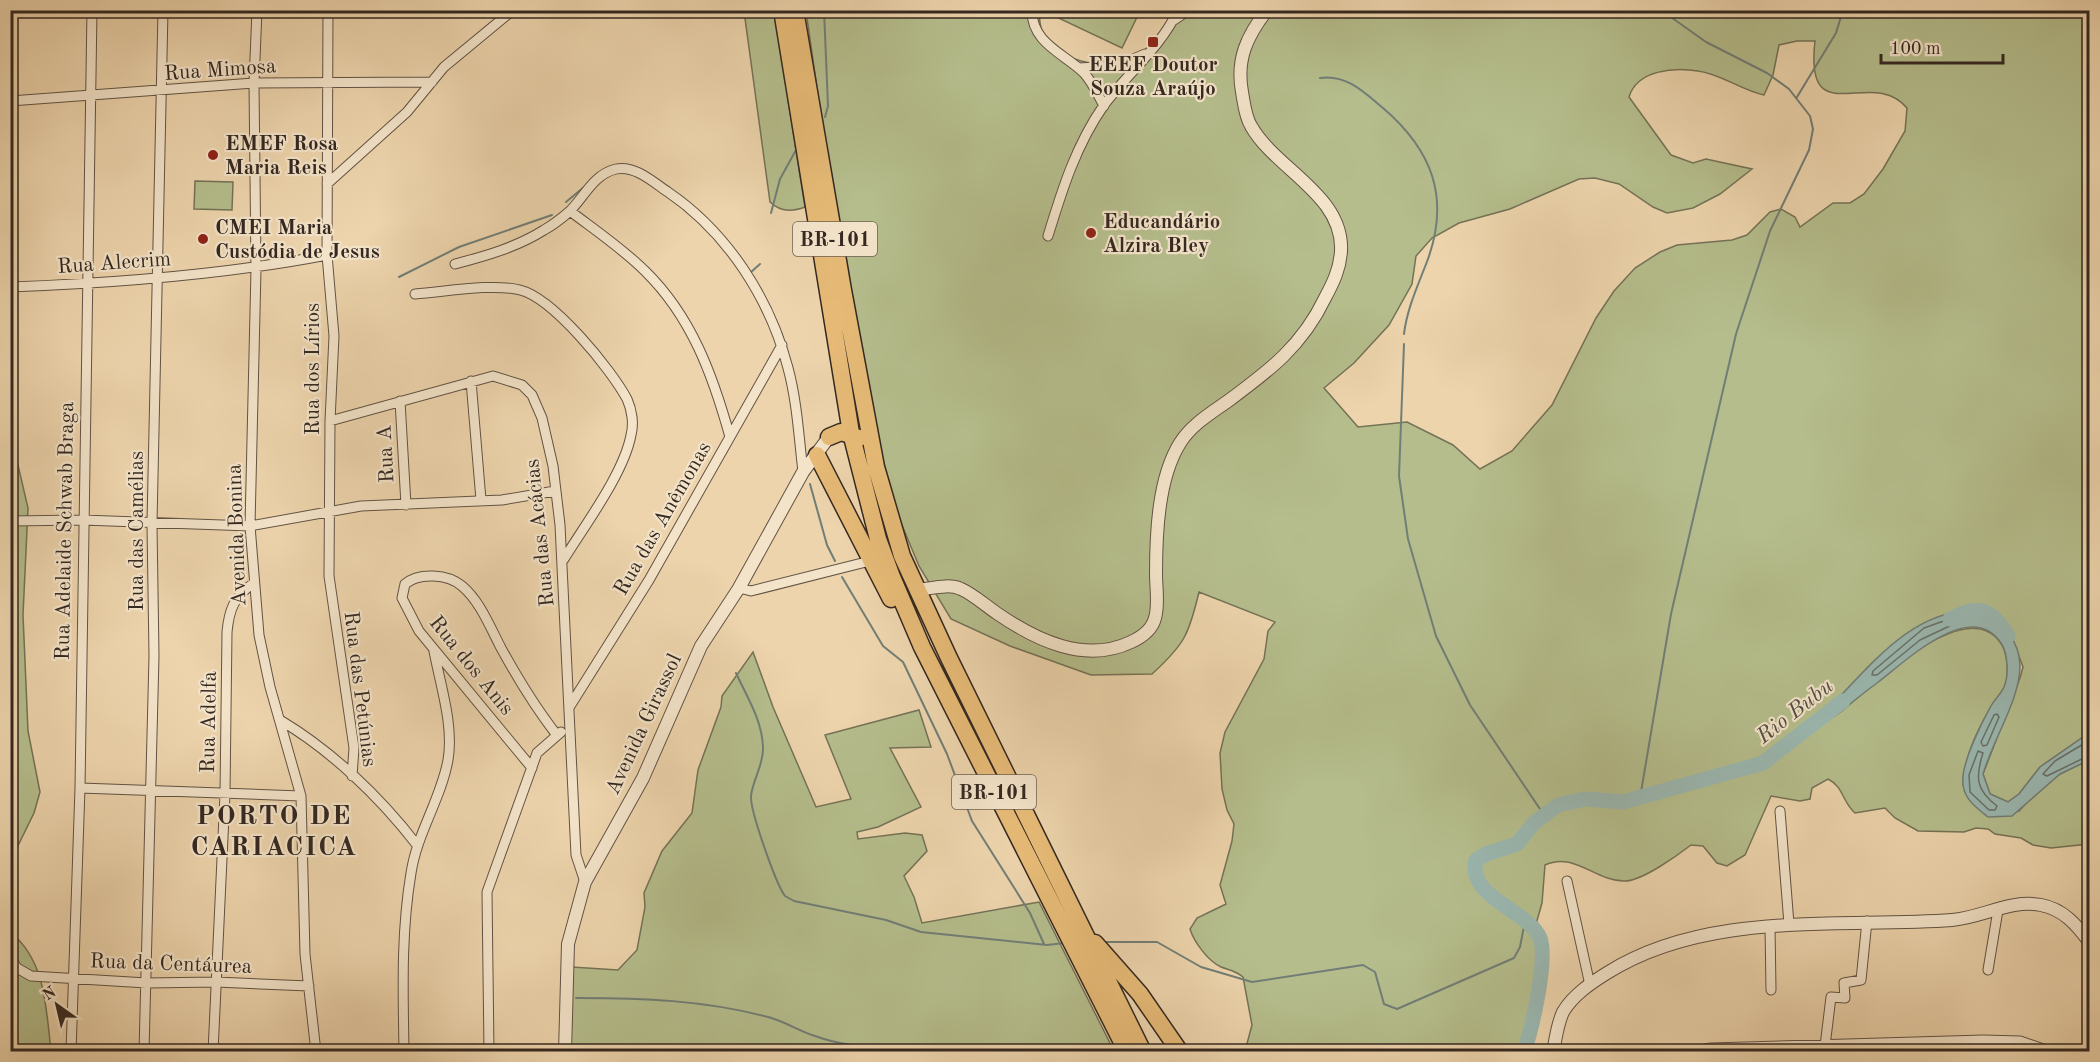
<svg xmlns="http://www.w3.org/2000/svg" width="2100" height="1062" font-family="'Old Standard TT',serif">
	<rect width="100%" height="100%" fill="#edd4ac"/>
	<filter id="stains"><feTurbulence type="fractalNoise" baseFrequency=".00333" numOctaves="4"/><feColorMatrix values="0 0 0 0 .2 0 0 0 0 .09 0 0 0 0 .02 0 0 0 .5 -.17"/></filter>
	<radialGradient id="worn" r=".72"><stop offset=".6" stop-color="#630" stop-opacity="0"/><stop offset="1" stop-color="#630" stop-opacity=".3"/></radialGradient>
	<path fill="#b5bd8c" stroke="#747256" stroke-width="1.5" fill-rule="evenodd" d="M744,11H774L805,207C792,212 780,212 770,202Z
		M806,11H1040C1034,53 1091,72 1125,61C1148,54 1167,27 1184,11H2089V733L2040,767L2019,794L2008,802L1990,794L1983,774L2020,678L2023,667L2011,635L1951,612C1901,632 1866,670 1829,708L1833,717C1866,695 1963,591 2000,642C2008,652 2009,674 2005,686C2002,693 1995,699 1992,705C1979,727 1963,760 1963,785L2019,811L2037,791L2060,774L2089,760V844L2051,848L2033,845L2021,838L1995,834L1988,829L1976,828L1964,832L1918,831L1895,818L1885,808L1855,813C1842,802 1844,787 1828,779L1812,788L1810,799L1800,801L1771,796L1745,855L1727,866L1717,863L1703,846L1691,845C1678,855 1642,881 1625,881C1596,882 1574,851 1545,865L1542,903L1534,931L1546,965L1542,977L1529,1051H1245L1252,1025L1243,977C1236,971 1229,970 1221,967C1208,961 1194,942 1190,929L1197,918L1226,904L1220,885L1232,841L1234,824L1227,810L1222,789L1220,753L1225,732L1264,659L1268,631L1275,622L1199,592C1189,634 1185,644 1152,674L1091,675L1010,646L951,619L919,566L894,506L877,439L819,102ZM1797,41H1815C1804,135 1872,65 1907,108L1905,131L1883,169L1864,194L1850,203H1833L1800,227L1795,217L1781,209L1770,212L1747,235L1732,240L1677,245L1660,252L1635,268L1614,291L1596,318L1552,405L1512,451L1480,469L1453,445L1407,422L1358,427L1324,388L1354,363L1389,325L1412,284L1416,256L1432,238L1459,223L1510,209L1579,179L1595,178L1619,184L1653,207L1667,213L1693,208L1720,194L1752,169L1706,159L1693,163L1671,155L1629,97C1637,70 1674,67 1698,71C1721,74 1741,90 1764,95L1773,75L1779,45Z
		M1054,11V10L1140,11L1122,48L1052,15Z
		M195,181L233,182L232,210L194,209Z
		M16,439L17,461L28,508L23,615L28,731L40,792L34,813L11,860L10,440Z
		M753,652L773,707L816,807L851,799L825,735L919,710L931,747L890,748L921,807L878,827L857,832L858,839L905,833L922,835L927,851L904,876L914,897L922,923L1039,902L1114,1051L571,1052L572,967L618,970L637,950L645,907L644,893L662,851L692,813L698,770L721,707L722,696Z
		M10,932C46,960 46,1009 51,1051H11Z"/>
	<path fill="#9ab7b0" stroke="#717e77" stroke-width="1.5" d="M1978,611C2059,650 2001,714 1983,774L1990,794L2008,802L2019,794L2040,767L2089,733V760L2060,774L2012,816L1988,817C1974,806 1961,797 1963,777C1964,759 1982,722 1991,706C1995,699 2001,694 2004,687C2009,675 2008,653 2001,643C1970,597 1904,663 1877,683C1865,692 1853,701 1842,711L1833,717L1827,715L1829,708C1870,666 1914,607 1978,611Z"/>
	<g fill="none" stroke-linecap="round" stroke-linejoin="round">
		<path stroke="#677068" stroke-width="1.5" d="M1952,618H1957L1958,622L1920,640L1877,675H1872L1873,671L1924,628Z
			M1997,714L1999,717L1987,745L1983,746L1981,742L1994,715Z
			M2090,740L2055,761L2043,774L2047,776L2090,755
			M1978,751L1983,753C1975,778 1976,790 1997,806L1995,810H1989L1970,792L1969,775Z"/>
		<path stroke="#717e77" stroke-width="2" d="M824,10L828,106L825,117
			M1320,78C1346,74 1364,92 1383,108C1432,150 1450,197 1428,259C1419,283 1407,308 1404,334
			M1797,97L1836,33L1843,10
			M566,202L584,187
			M771,213L780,179L796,150
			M750,273L760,264
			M399,277L459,247L552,215
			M781,332L792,367
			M1404,344L1399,476L1408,539L1436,636L1470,705L1544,815
			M810,484L827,545L835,561
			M842,577L883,646L903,662L947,754L972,821L1030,913L1044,944
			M736,673C747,697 762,720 763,747C764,764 753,779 751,796C750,811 776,884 785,896L794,901L886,920L921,932L1047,945L1065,943
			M1640,798L1671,614L1736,334L1770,231L1809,150L1813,129L1810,116L1789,89L1767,73L1706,42L1661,10
			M1104,942H1157L1201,967L1252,982L1363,965L1375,972L1384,1004L1397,1009L1514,958L1520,947L1525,921
			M576,998C642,998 704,1000 768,1017C784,1021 799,1031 815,1036C845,1047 878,1048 910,1052"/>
		<path stroke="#9ab7b0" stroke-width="15" d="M1950,619C1978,604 1992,608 2008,636
			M1524,1052C1532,1028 1548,960 1540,938C1529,911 1466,897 1476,860L1486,854L1517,844L1534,823L1558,805L1585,799L1623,802L1763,763L1843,701"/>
		<g stroke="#625344" stroke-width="11">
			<path id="minor" d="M257,10L254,83L256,269L250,526L259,635L270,687L301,796L305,954L316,1052
				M328,10L327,255L334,336L330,421L329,576L354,748L352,776
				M1032,10C1031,43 1065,54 1084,73C1093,83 1098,95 1104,106
				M1174,20L1189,10
				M1078,68L1117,66L1145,54
				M10,101L254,83L432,82
				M327,184L407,112L444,67L513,10
				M570,211C595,230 623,249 645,271C692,317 713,376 730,437
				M1048,236C1062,190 1076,145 1104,105C1127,74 1162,46 1178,10
				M455,264C486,256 517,247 544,230C553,225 562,218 570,211C584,197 594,174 616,169C635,165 653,182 668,192C728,233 770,299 788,368C797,401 799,438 803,472
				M10,287C117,283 223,275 327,255
				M415,294C445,292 491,283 520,290C553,298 611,369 627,399C632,410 634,424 631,435C624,473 585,525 564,559
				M471,381L481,500
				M400,401L406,505
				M330,421L493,376L522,385L532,395L542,418L553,466L560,525L576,855L585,882
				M10,521L82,520L250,526L361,506L502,500L555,491
				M739,588L751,591L870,561
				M570,706L649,580L782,345
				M280,720C332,751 380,797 417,845
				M532,768L419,631L402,598L405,584C419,572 448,574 462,586C480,601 490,627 501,648C518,679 535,707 556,734
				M80,788L301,796
				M1780,811L1789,924
				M1567,881L1590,985
				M1770,926L1771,990
				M10,957L17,968L31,976L147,983L216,982L309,986
				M1988,970L1998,910
				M1825,1046L1831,997L1845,998L1844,983L1861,980L1867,921
				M71,1052L80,788L92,10
				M144,1052L154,656L152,524L163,10
				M213,1052L225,794L227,632C229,610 234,596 254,583
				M404,1052C403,991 401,933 411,873C417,833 441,799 448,760C454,725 440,684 434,651
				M489,1052L487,892L537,753L561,732
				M1690,1052L1711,1048L1983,1040L2020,1041L2052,1052"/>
		</g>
		<g stroke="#625344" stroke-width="14">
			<path id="tertiary" d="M916,590C930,589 948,583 961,589C973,594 986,606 998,614C1036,640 1085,664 1131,642C1142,637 1152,630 1155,618C1159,605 1156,588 1156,574C1156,534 1158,478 1180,443C1191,425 1211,413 1228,401C1270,370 1302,346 1325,298C1333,283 1340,269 1341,251C1344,195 1275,169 1251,126C1245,116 1244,103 1242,92C1236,59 1247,36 1267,10
				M565,1052L568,944L585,882L643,778L701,646L739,588L803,472L829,437
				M1553,1052C1556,1038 1557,1025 1563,1012C1573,995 1591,983 1607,973C1707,910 1839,928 1952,920C1981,918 2011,899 2041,905C2063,909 2077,925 2090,943"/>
		</g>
		<g stroke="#342821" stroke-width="19">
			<path id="motorway" d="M782,10L851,433L878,539L892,577L922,647L1127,1052
				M795,10L843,290L876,467L902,556L949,658L1143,1052
				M829,437L841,432L859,438
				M817,455L891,599
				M1095,943L1140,994L1180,1052"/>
		</g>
		<use href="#minor" stroke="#f3e3c9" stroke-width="9"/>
		<use href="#tertiary" stroke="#f3e3c9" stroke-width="12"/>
		<use href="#motorway" stroke="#e6ba76" stroke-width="16"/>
	</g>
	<g fill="#8f2418" stroke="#f3e3c9" stroke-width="2">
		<rect x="1147" y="36" width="12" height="12" rx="3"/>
		<circle cx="213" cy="155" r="6"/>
		<circle cx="1091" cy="233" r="6"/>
		<circle cx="203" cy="239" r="6"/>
	</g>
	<g text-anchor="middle" stroke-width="4.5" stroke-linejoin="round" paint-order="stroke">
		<g fill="#f3e3c9" stroke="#6d6053" stroke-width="1.5">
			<rect x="793" y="222" width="84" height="34" rx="4.5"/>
			<rect x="952" y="775" width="84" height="34" rx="4.5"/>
		</g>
		<g font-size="20" font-weight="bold" fill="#342821">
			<text x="835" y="246">BR-101</text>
			<text x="994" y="799">BR-101</text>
		</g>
		<g font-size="21" font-weight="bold" fill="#342821" stroke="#f3e3c9" text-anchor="start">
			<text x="1153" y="71" text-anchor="middle">EEEF Doutor<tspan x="1153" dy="24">Souza Araújo</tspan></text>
			<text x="225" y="150">EMEF Rosa<tspan x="225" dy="24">Maria Reis</tspan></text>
			<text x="1103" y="228">Educandário<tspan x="1103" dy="24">Alzira Bley</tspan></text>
			<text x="215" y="234">CMEI Maria<tspan x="215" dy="24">Custódia de Jesus</tspan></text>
		</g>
		<g font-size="21" fill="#342821" stroke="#f3e3c9">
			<text transform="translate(220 69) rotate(-4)" y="7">Rua Mimosa</text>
			<text transform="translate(114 262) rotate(-4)" y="7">Rua Alecrim</text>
			<text transform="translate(312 369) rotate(-90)" y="7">Rua dos Lírios</text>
			<text transform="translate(385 454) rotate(-93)" y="7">Rua A</text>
			<text transform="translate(662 518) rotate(-60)" y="7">Rua das Anêmonas</text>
			<text transform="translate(64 531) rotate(-89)" y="7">Rua Adelaide Schwab Braga</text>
			<text transform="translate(136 531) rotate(-90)" y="7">Rua das Camélias</text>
			<text transform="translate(539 533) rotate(-96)" y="7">Rua das Acácias</text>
			<text transform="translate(236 535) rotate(-92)" y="7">Avenida Bonina</text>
			<text transform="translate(472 665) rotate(51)" y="7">Rua dos Anis</text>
			<text transform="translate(361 689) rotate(83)" y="7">Rua das Petúnias</text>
			<text transform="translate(208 722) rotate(-89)" y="7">Rua Adelfa</text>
			<text transform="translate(643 724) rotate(-65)" y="7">Avenida Girassol</text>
			<text transform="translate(171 963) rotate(2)" y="7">Rua da Centáurea</text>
		</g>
		<g font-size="22" font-style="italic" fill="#4e4c45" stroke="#f3e3c9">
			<text transform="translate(1794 710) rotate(-38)" y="8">Rio Bubu</text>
		</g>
		<g font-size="27" font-weight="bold" letter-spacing="1.5" fill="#342821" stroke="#f3e3c9">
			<text x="274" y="824">PORTO DE<tspan x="274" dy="31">CARIACICA</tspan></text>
		</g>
	</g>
	<rect width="2100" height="1062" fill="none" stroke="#edd4ac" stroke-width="36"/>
	<rect x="12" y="12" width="2076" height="1038" fill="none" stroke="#342821" stroke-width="3"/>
	<rect x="18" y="18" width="2064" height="1026" fill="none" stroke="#342821" stroke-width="1.5"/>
	<g transform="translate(57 1005) rotate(326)" stroke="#f3e3c9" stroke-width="4.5" paint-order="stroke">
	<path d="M0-4.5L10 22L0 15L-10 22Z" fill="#342821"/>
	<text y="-9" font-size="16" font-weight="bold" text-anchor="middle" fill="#342821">N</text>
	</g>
	<path d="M1881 54v9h122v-9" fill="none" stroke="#342821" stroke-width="3"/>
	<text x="1890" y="54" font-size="18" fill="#342821" stroke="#f3e3c9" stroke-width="4.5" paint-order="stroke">100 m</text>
	<rect width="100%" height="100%" filter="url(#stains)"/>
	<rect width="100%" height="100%" fill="url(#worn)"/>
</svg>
